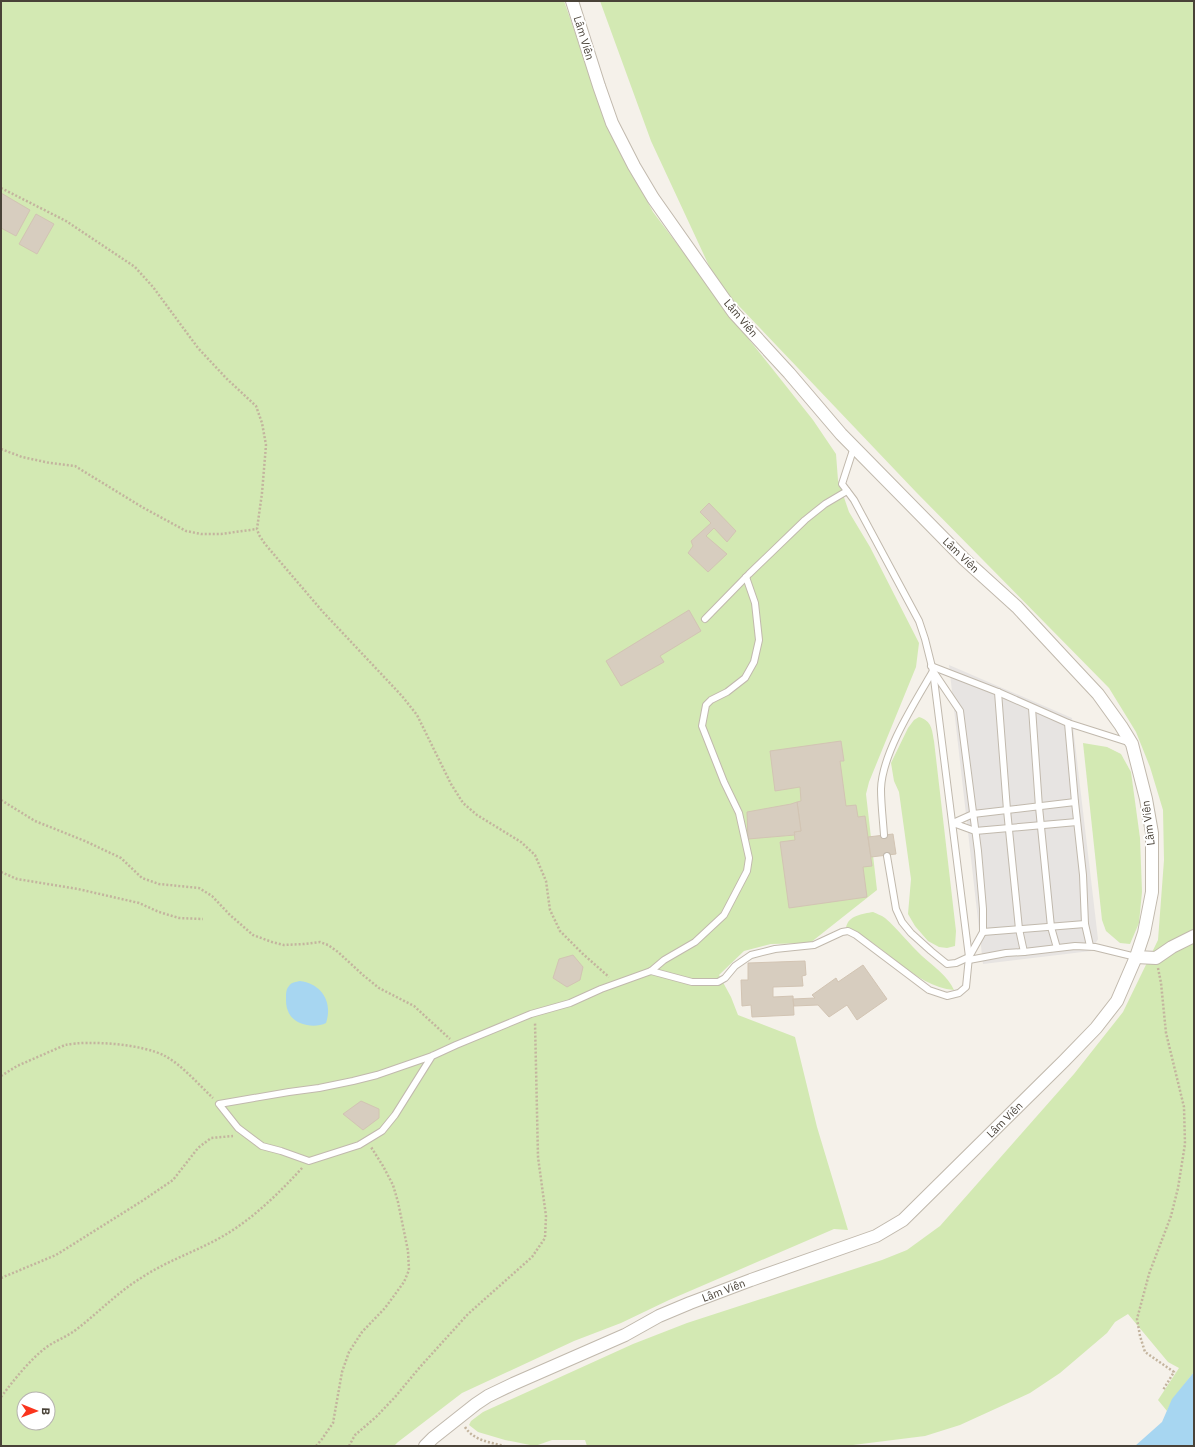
<svg xmlns="http://www.w3.org/2000/svg" width="1195" height="1447" font-family="'IBM Plex Sans',sans-serif">
  <style>
    .green { fill: #d3e9b3; fill-rule: evenodd }
    .parking { fill: #e7e4e2 }
    .water { fill: #a7d6f1 }
    .building { fill: #d7cdbf; stroke: #d2c4b3 }
    .lines { fill: none; stroke-linecap: round; stroke-linejoin: round }
    .lane-casing { stroke: #c1b9ad; stroke-width: 8 }
    .street-casing { stroke: #c1b9ad; stroke-width: 14 }
    .path { stroke: #c3b49e; stroke-width: 2.5; stroke-dasharray: 2 2; stroke-linecap: butt }
    .lane { stroke: #fff; stroke-width: 6 }
    .street { stroke: #fff; stroke-width: 12 }
    .labels { text-anchor: middle; stroke-width: 4; stroke-linejoin: round; paint-order: stroke }
    .street-label { font-size: 11px; fill: #494238; stroke: #fff }
  </style>
  <rect width="100%" height="100%" fill="#f5f1ea"/>
  <!-- green -->
  <g class="green">
    <path d="M1 1H564L607 123 653 212 751 342 813 420 836 454 838 480 849 512 870 547 919 643 916 667 869 782 866 794 877 890 810 943 771 944 744 951 719 975 731 997 738 1015 795 1037 817 1127 848 1230 834 1229 669 1300 621 1323 574 1341 462 1393 398 1442 394 1446H1ZM24 1399H48V1423H24Z"/>
    <path d="M600 1H1194V1372L1173 1399 1167 1411 1158 1400 1179 1368 1168 1362 1128 1314 1115 1322 1107 1333 1060 1373 1030 1393 960 1425 925 1436 845 1446H587L585 1440H552L535 1446 505 1440 478 1432 469 1425 471 1421 483 1412 633 1344 687 1323 882 1260 907 1250 940 1226 1074 1074 1123 1012 1158 940 1164 860 1163 810 1150 767 1136 732 1109 688 916 492 717 283 651 141Z"/>
    <path d="M919 717C932 721 932 730 934 741L956 931 955 946 947 948 939 947 928 941 915 926 908 914 911 879 899 792 894 781 891 763 908 728 914 720Z"/>
    <path d="M1083 743 1107 747 1121 754 1131 772 1140 838 1142 892 1139 923 1130 944 1120 943 1106 931 1102 920Z"/>
    <path d="M873 912C877 914 881 915 885 918 898 929 909 944 922 956 933 966 948 976 954 990 914 987 882 941 846 928 848 915 863 914 873 912Z"/>
  </g>
  <!-- parking -->
  <path class="parking" d="M949 665 1072 718 1098 939 1091 951 983 964Z"/>
  <!-- water -->
  <g class="water">
    <path d="M300 981C322 984 333 1002 326 1023 314 1029 293 1025 288 1011 286 1007 286 1002 286 998 286 994 286 989 289 986 291 982 296 982 300 981Z"/>
    <path d="M1194 1372V1446H1135L1162 1422 1172 1399Z"/>
  </g>
  <!-- building -->
  <g class="building">
    <path d="M1 193 30 210 16 236 1 228Z"/>
    <path d="M36 214 54 224 37 254 19 244Z"/>
    <path d="M709 503 736 531 727 542 714 528 706 536 727 554 708 572 688 553 693 546 691 541 711 523 700 512Z"/>
    <path d="M689 610 701 631 660 656 664 662 621 686 606 661Z"/>
    <path d="M841 741 844 761H840L846 806 856 805 858 817 865 816 872 866 863 867 867 897 789 908 780 842 795 840 794 832 801 831 797 802 801 801 800 787 775 791 770 751Z"/>
    <path d="M797 802 801 831 794 832 795 835 748 839 747 812 791 804Z"/>
    <path d="M893 834 896 854 871 857 868 837Z"/>
    <path d="M573 955 583 967 580 980 567 987 553 978 559 959Z"/>
    <path d="M805 961 806 975 802 976 803 986 773 987V997L793 996 794 1015 752 1017 751 1005 742 1006 741 980H748V963Z"/>
    <path d="M863 965 887 999 857 1020 847 1005 829 1017 818 1005 794 1006 793 999 815 998 812 995 836 978 838 982Z"/>
    <path d="M361 1101 379 1109V1118L363 1130 343 1114Z"/>
  </g>
  <g class="lines">
    <defs>
      <g id="lane">
        <path d="M705 619 749 574 805 520 825 504 847 491"/>
        <path d="M931 666 998 692 1068 723 1131 743"/>
        <path d="M998 692 1007 810 1019 929 1024 952"/>
        <path d="M1032 708 1039 807 1051 927 1057 948"/>
        <path d="M1068 723 1075 802 1083 875 1085 924 1090 946"/>
        <path d="M953 823 975 831 1077 822"/>
        <path d="M953 823 973 814 1075 802"/>
        <path d="M884 835C883 820 881 804 881 789 882 753 915 702 933 671L960 711 978 851 983 909V932L969 957 956 963 947 964 931 951 911 933 902 922 896 909 887 856"/>
        <path d="M983 932 1085 924"/>
        <path d="M969 960 1006 953 1024 952 1075 946 1095 947 1136 957"/>
        <path d="M651 971 692 982H718L725 978 735 966 751 955 775 949 814 945 842 932 848 931 856 935 929 990 947 996 959 993 966 987 969 957 933 671 925 639 919 621 854 500 842 484 854 447"/>
        <path d="M432 1056 395 1115 382 1131 359 1145 309 1161 281 1151 262 1146 238 1128 219 1104 289 1092 319 1088 353 1081 377 1075 432 1056 456 1045 531 1014 570 1003 601 989 651 971 664 960 695 942 724 915 747 871 749 858 739 813 724 782 702 726 706 705 711 700 727 692 745 678 754 662 759 640 755 603 746 577"/>
      </g>
      <g id="street">
        <path d="M1136 957 1156 958 1172 947 1194 936"/>
        <path id="s1" d="M425 1446 433 1438 476 1404 488 1396 513 1384 625 1335 659 1316 690 1303 751 1280 876 1236 903 1220 1064 1061 1096 1028 1117 1001 1136 957 1144 933 1152 892V833L1146 799 1132 744 1121 726 1098 694 1069 663 1017 607 964 559 841 434 789 373 734 313 653 198 634 166 612 123 599 86 572 1"/>
      </g>
    </defs>
    <!-- lane casing -->
    <use href="#lane" class="lane-casing"/>
    <!-- street casing -->
    <use href="#street" class="street-casing"/>
    <!-- path -->
    <g class="path">
      <path d="M1 188 66 221 135 267 153 287 198 348 227 379 256 406 262 423 266 445 262 493 257 529 259 535 265 544 323 612 402 696 417 715 451 784 463 803 477 815 521 842 535 855 546 881 550 910 560 931 583 954 609 977"/>
      <path d="M1 449 22 457 50 463 75 466 142 507 186 531 201 534H221L257 529"/>
      <path d="M1 800 35 821 85 841 121 858 142 878 159 884 199 888 212 896 230 915 253 935 272 942 284 945 304 944 320 942 328 945 338 952 363 975 379 988 414 1006 450 1039"/>
      <path d="M1 872 17 879 78 889 139 903 159 912 179 918 203 919"/>
      <path d="M1158 968 1161 983 1166 1033 1184 1107 1185 1144 1178 1188 1171 1216 1149 1274 1137 1319 1140 1336 1145 1352 1174 1372 1163 1390"/>
      <path d="M1 1076 17 1066 65 1045C89 1040 143 1044 165 1056 183 1066 198 1084 213 1098"/>
      <path d="M1 1278 56 1255 142 1201 173 1180 198 1148 211 1138 233 1136"/>
      <path d="M1 1397C14 1380 27 1363 44 1349 54 1341 67 1337 77 1329 99 1312 118 1292 141 1278 168 1260 198 1251 225 1235 255 1217 280 1192 303 1167"/>
      <path d="M465 1427C474 1441 490 1442 504 1446"/>
      <path d="M316 1446 322 1439 333 1423 342 1372 349 1352 362 1332 385 1308 404 1282 409 1270 408 1251 398 1202 393 1185 383 1166 371 1147"/>
      <path d="M349 1446 355 1435 376 1417 395 1397 420 1367 468 1314 532 1257 545 1238 546 1216 538 1157 535 1022"/>
    </g>
    <!-- lane -->
    <use href="#lane" class="lane"/>
    <!-- street -->
    <use href="#street" class="street"/>
  </g>
  <g class="labels">
    <!-- street labels -->
    <g class="street-label">
      <text transform="translate(584 38) rotate(73)" y="4">Lâm Viên</text>
      <text transform="translate(741 318) rotate(50)" y="4">Lâm Viên</text>
      <text transform="translate(961 555) rotate(44)" y="4">Lâm Viên</text>
      <text transform="translate(1148 823) rotate(-97)" y="4">Lâm Viên</text>
      <text dy="4" stroke="none"><textPath href="#s1" startOffset="675">Lâm Viên</textPath></text>
      <text dy="4" stroke="none"><textPath href="#s1" startOffset="339">Lâm Viên</textPath></text>
    </g>
  </g>
  <!-- border -->
  <rect width="1195" height="1447" fill="none" stroke="#494238" stroke-width="4"/>
  <!-- north arrow -->
  <g transform="translate(36 1411) rotate(91)"><circle r="19" fill="#ffffff" stroke="#b6b3af"/>
  <path d="M0-3L7 15L0 10L-7 15Z" fill="#fa341d"/>
  <text y="-6" font-size="11" font-weight="bold" text-anchor="middle" fill="#494238">B</text>
  </g>
</svg>
